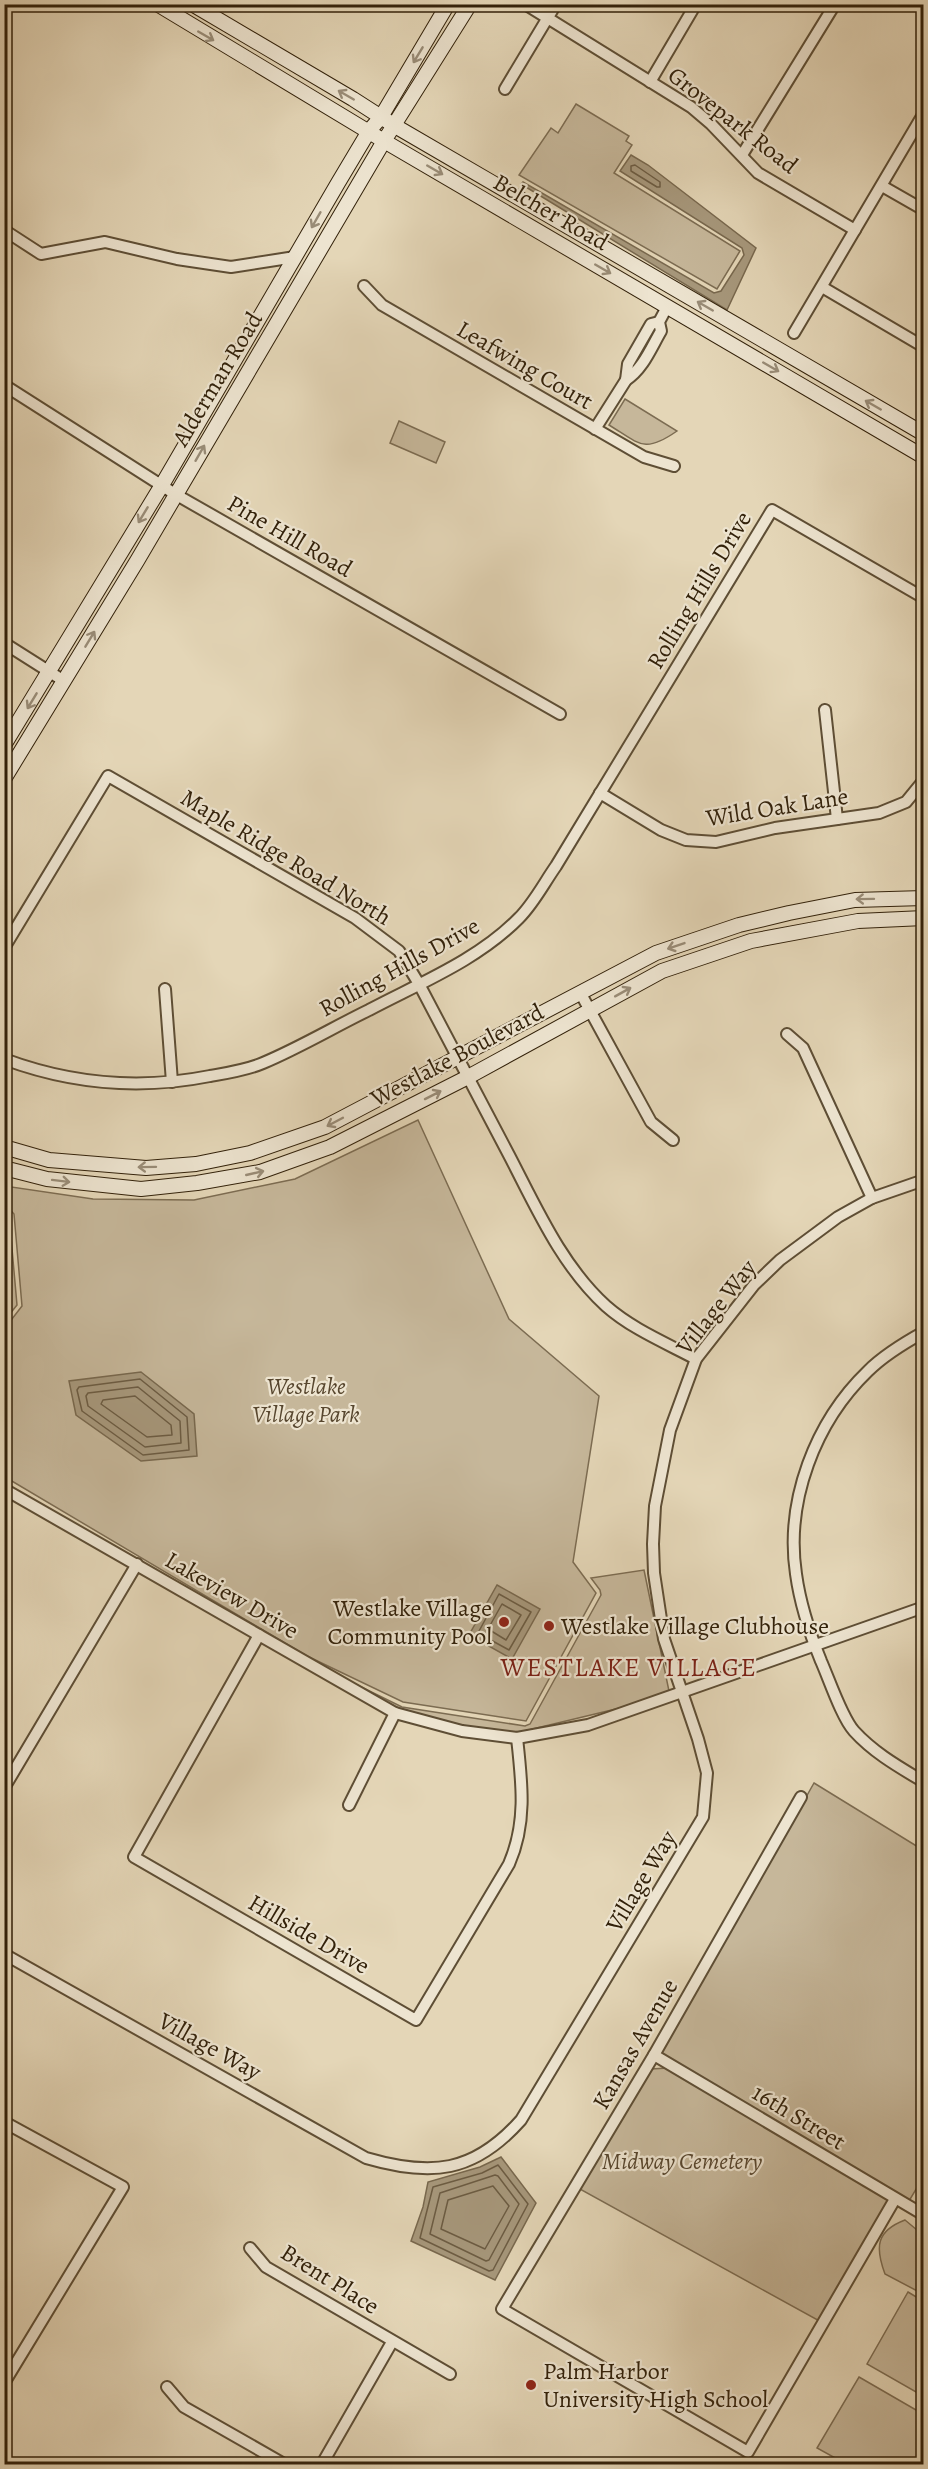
<svg xmlns="http://www.w3.org/2000/svg" width="928" height="2469" font-family="Alegreya,serif">
  <style>
    .green { fill: #c6b79a; stroke: #7c6c52; stroke-width: 1.5 }
    .water { fill: #a7987c; stroke: #78684e; stroke-width: 1.5 }
    .lines { fill: none; stroke-linecap: round; stroke-linejoin: round }
    .shore { stroke: #6c5c43; stroke-width: 1.5 }
    .street-casing { stroke: #5e4e35; stroke-width: 14 }
    .secondary-casing { stroke: #32210a; stroke-width: 16 }
    .street { stroke: #ede4d0; stroke-width: 10 }
    .secondary { stroke: #ede4d0; stroke-width: 14 }
    .oneway { stroke: #998c77 }
    .poi-dot { fill: #8f2418; stroke: #ede4d0; stroke-width: 2 }
    .labels { text-anchor: middle; stroke-width: 4.5; stroke-linejoin: round; paint-order: stroke }
    .street-label { font-size: 24px; fill: #32210a; stroke: #ede4d0 }
    .park-label { font-size: 24px; font-style: italic; fill: #57462e; stroke: #ede4d0 }
    .poi-label { font-size: 24px; fill: #32210a; stroke: #ede4d0; text-anchor: start }
    .neighbourhood-label { font-size: 26px; letter-spacing: 1.5px; fill: #7a1f14; stroke: #ede4d0 }
  </style>
  <rect width="100%" height="100%" fill="#e4d6b7"/>
  <filter id="stains"><feTurbulence type="fractalNoise" baseFrequency=".00333" numOctaves="4"/><feColorMatrix values="0 0 0 0 .2 0 0 0 0 .09 0 0 0 0 .02 0 0 0 .5 -.17"/></filter>
  <radialGradient id="worn" r=".72"><stop offset=".6" stop-color="#630" stop-opacity="0"/><stop offset="1" stop-color="#630" stop-opacity=".3"/></radialGradient>
  <!-- green -->
  <g class="green">
    <path d="M576 104 629 136 626 141 632 145 614 173 740 251 717 289 519 175 551 128 558 133Z"/>
    <path d="M625 399 677 431C644 454 640 444 609 425Z"/>
    <path d="M399 421 445 442 436 463 390 443Z"/>
    <path d="M418 1120 509 1319 599 1396 573 1562 596 1593 526 1721 403 1702 307 1656 5 1477 4 1438 8 1404 4 1402 5 1328 22 1306 14 1214 5 1204V1186L93 1199 194 1200 295 1179Z"/>
    <path d="M5 1210 9 1215 17 1305 5 1320Z"/>
    <path d="M644 1570 669 1691 620 1708 516 1733 463 1726 397 1708 353 1683 402 1707 525 1726 530 1724 601 1595 600 1590 591 1578Z"/>
    <path d="M814 1783 923 1850 924 2176 909 2201 661 2054Z"/>
    <path d="M669 2068 893 2202 823 2323 578 2188 650 2069Z"/>
    <path d="M905 2220 923 2235V2294L885 2274C875 2247 876 2231 905 2220Z"/>
    <path d="M908 2292 923 2301V2396L867 2364Z"/>
    <path d="M859 2377 923 2414V2464H846L817 2448Z"/>
  </g>
  <!-- water -->
  <g class="water">
    <path d="M631 155 648 165 756 248 727 310 521 184 523 182 714 293 721 291 744 255 742 248 620 171Z"/>
    <path d="M141 1372 194 1414 197 1456 141 1461 76 1415 69 1381Z"/>
    <path d="M497 1585 540 1609 512 1659 469 1635Z"/>
    <path d="M501 2157 536 2203 495 2280 411 2241 423 2207 428 2182 480 2167Z"/>
  </g>
  <g class="lines">
    <!-- shore -->
    <g class="shore">
      <path d="M635 165 660 182V187H657L631 171V166Z"/>
      <path d="M140 1379 187 1417 189 1450 143 1455 82 1411 77 1390 79 1387Z"/>
      <path d="M138 1387 180 1421 181 1443 145 1447 88 1406 86 1396 88 1393Z"/>
      <path d="M135 1396 171 1425 172 1435 147 1437 101 1404 103 1400Z"/>
      <path d="M499 1594 531 1612 509 1650 478 1633Z"/>
      <path d="M502 1604 521 1615 506 1640 488 1629Z"/>
      <path d="M498 2165 528 2204 493 2270 489 2271 420 2238 433 2187 482 2173Z"/>
      <path d="M495 2175 498 2176 519 2204 489 2260 486 2261 430 2234 440 2193Z"/>
      <path d="M493 2186 509 2206 485 2249 441 2229 448 2200Z"/>
    </g>
    <defs>
      <g id="street">
        <path d="M525 4 691 107 711 124 758 173 855 230"/>
        <path d="M650 82 696 4"/>
        <path d="M505 89 556 4"/>
        <path d="M742 155 835 4"/>
        <path d="M882 186 924 210"/>
        <path d="M4 230 41 254 105 242 177 259 231 267 295 257"/>
        <path d="M364 286 382 305 644 457 674 466"/>
        <path d="M822 287 924 347"/>
        <path d="M794 333 924 113"/>
        <path d="M626 380 628 364 651 324 659 322"/>
        <path d="M4 385 175 494 560 714"/>
        <path d="M595 429 626 380C643 369 651 348 661 331L659 322 667 307"/>
        <path d="M4 643 64 681"/>
        <path d="M825 710 837 819"/>
        <path d="M600 793 661 830 686 840 716 842 775 828 879 813 906 802 924 780"/>
        <path d="M4 948 108 776 355 918 399 951 419 984C450 1042 480 1100 510 1157 537 1209 562 1266 606 1306 632 1329 666 1343 696 1359"/>
        <path d="M165 989 172 1082"/>
        <path d="M581 994 651 1122 673 1140"/>
        <path d="M787 1034 803 1048 872 1198"/>
        <path d="M4 1059C71 1084 140 1090 210 1076 227 1073 247 1070 263 1063 299 1048 334 1027 369 1010 420 983 478 960 519 918 534 903 544 883 556 866L772 510 924 598"/>
        <path d="M924 1332C904 1343 884 1355 868 1371 815 1422 785 1501 796 1574 800 1603 810 1634 821 1661 829 1679 842 1718 854 1731 874 1753 899 1767 924 1782"/>
        <path d="M4 1489 395 1713 462 1731 517 1738 588 1725 924 1607"/>
        <path d="M259 1635 134 1857 416 2020 509 1864C527 1823 522 1783 517 1738"/>
        <path d="M4 1788 137 1564"/>
        <path d="M801 1797 654 2055 502 2309 748 2452 895 2199"/>
        <path d="M349 1805 395 1713"/>
        <path d="M4 1954 366 2158C431 2177 474 2173 521 2120L703 1817 707 1773 698 1739 664 1639 654 1573 653 1544 655 1506 670 1430 696 1359 754 1285 780 1260 838 1217 872 1198 924 1180"/>
        <path d="M654 2055 924 2215"/>
        <path d="M4 2122 123 2187 4 2383"/>
        <path d="M250 2248 266 2267 450 2374"/>
        <path d="M167 2387 184 2407 284 2464"/>
        <path d="M322 2464 392 2342"/>
      </g>
      <g id="secondary">
        <path d="M157 4 384 141 924 457"/>
        <path d="M192 4 353 99 395 126 924 434"/>
        <path d="M4 745 162 485 338 183 369 131 381 117 448 4"/>
        <path d="M4 779 137 561 384 141 470 4"/>
        <path d="M4 1147 49 1160 146 1168 196 1164 250 1153 325 1127 656 953 739 925 789 913 855 900 924 898"/>
        <path d="M4 1168 47 1179 141 1189 197 1183 260 1172 330 1147 468 1077 662 971 751 941 858 921 924 918"/>
      </g>
    </defs>
    <!-- street casing -->
    <use href="#street" class="street-casing"/>
    <!-- secondary casing -->
    <use href="#secondary" class="secondary-casing"/>
    <!-- street -->
    <use href="#street" class="street"/>
    <!-- secondary -->
    <use href="#secondary" class="secondary"/>
  </g>
  <!-- one-way arrows -->
  <defs><path id="oneway-shaft" d="M-6 0H5M1.5-3L5.5 0L1.5 3" fill="none" stroke-width="1.6" stroke-linecap="round" stroke-linejoin="round" transform="scale(1.5)"/></defs>
  <g class="oneway">
    <use href="#oneway-shaft" transform="translate(206 36) rotate(30)"/>
    <use href="#oneway-shaft" transform="translate(418 55) rotate(121)"/>
    <use href="#oneway-shaft" transform="translate(346 95) rotate(-150)"/>
    <use href="#oneway-shaft" transform="translate(435 170) rotate(30)"/>
    <use href="#oneway-shaft" transform="translate(316 220) rotate(120)"/>
    <use href="#oneway-shaft" transform="translate(603 269) rotate(30)"/>
    <use href="#oneway-shaft" transform="translate(705 306) rotate(-150)"/>
    <use href="#oneway-shaft" transform="translate(771 367) rotate(30)"/>
    <use href="#oneway-shaft" transform="translate(873 405) rotate(-150)"/>
    <use href="#oneway-shaft" transform="translate(200 453) rotate(-60)"/>
    <use href="#oneway-shaft" transform="translate(143 515) rotate(121)"/>
    <use href="#oneway-shaft" transform="translate(90 639) rotate(-59)"/>
    <use href="#oneway-shaft" transform="translate(32 701) rotate(121)"/>
    <use href="#oneway-shaft" transform="translate(865 899) rotate(179)"/>
    <use href="#oneway-shaft" transform="translate(676 946) rotate(161)"/>
    <use href="#oneway-shaft" transform="translate(623 992) rotate(-29)"/>
    <use href="#oneway-shaft" transform="translate(433 1095) rotate(-27)"/>
    <use href="#oneway-shaft" transform="translate(335 1122) rotate(152)"/>
    <use href="#oneway-shaft" transform="translate(147 1167) rotate(179)"/>
    <use href="#oneway-shaft" transform="translate(255 1173) rotate(-13)"/>
    <use href="#oneway-shaft" transform="translate(61 1181) rotate(7)"/>
  </g>
  <!-- markers -->
  <g class="poi-dot">
    <circle cx="504" cy="1622" r="6"/>
    <circle cx="549" cy="1626" r="6"/>
    <circle cx="531" cy="2385" r="6"/>
  </g>
  <g class="labels">
    <!-- street labels -->
    <g class="street-label">
      <text transform="translate(733 120) rotate(38)" y="8">Grovepark Road</text>
      <text transform="translate(551 212) rotate(30)" y="8">Belcher Road</text>
      <text transform="translate(525 365) rotate(30)" y="8">Leafwing Court</text>
      <text transform="translate(217 379) rotate(-59)" y="8">Alderman Road</text>
      <text transform="translate(290 536) rotate(30)" y="8">Pine Hill Road</text>
      <text transform="translate(699 590) rotate(-59)" y="8">Rolling Hills Drive</text>
      <text transform="translate(777 807) rotate(-9)" y="8">Wild Oak Lane</text>
      <text transform="translate(286 857) rotate(31)" y="8">Maple Ridge Road North</text>
      <text transform="translate(399 967) rotate(-29)" y="8">Rolling Hills Drive</text>
      <text transform="translate(457 1055) rotate(-28)" y="8">Westlake Boulevard</text>
      <text transform="translate(716 1307) rotate(-52)" y="8">Village Way</text>
      <text transform="translate(232 1595) rotate(30)" y="8">Lakeview Drive</text>
      <text transform="translate(641 1881) rotate(-59)" y="8">Village Way</text>
      <text transform="translate(309 1934) rotate(30)" y="8">Hillside Drive</text>
      <text transform="translate(635 2044) rotate(-60)" y="8">Kansas Avenue</text>
      <text transform="translate(210 2046) rotate(29)" y="8">Village Way</text>
      <text transform="translate(799 2117) rotate(31)" y="8">16th Street</text>
      <text transform="translate(330 2279) rotate(32)" y="8">Brent Place</text>
    </g>
    <!-- park labels -->
    <g class="park-label">
      <text x="306" y="1394">Westlake<tspan x="306" dy="28">Village Park</tspan></text>
      <text x="682" y="2169">Midway Cemetery</text>
    </g>
    <!-- poi labels -->
    <g class="poi-label">
      <text x="492" y="1616" text-anchor="end">Westlake Village<tspan x="492" dy="28">Community Pool</tspan></text>
      <text x="561" y="1634">Westlake Village Clubhouse</text>
      <text x="543" y="2379">Palm Harbor<tspan x="543" dy="28">University High School</tspan></text>
    </g>
    <!-- neighbourhood labels -->
    <g class="neighbourhood-label">
      <text x="629" y="1676">WESTLAKE VILLAGE</text>
    </g>
  </g>
  <!-- margin -->
  <rect width="928" height="2469" fill="none" stroke="#e4d6b7" stroke-width="24"/>
  <rect x="6" y="6" width="916" height="2457" fill="none" stroke="#32210a" stroke-width="3"/>
  <rect x="12" y="12" width="904" height="2445" fill="none" stroke="#32210a" stroke-width="1.5"/>
  <rect width="100%" height="100%" filter="url(#stains)"/>
  <rect width="100%" height="100%" fill="url(#worn)"/>
</svg>
